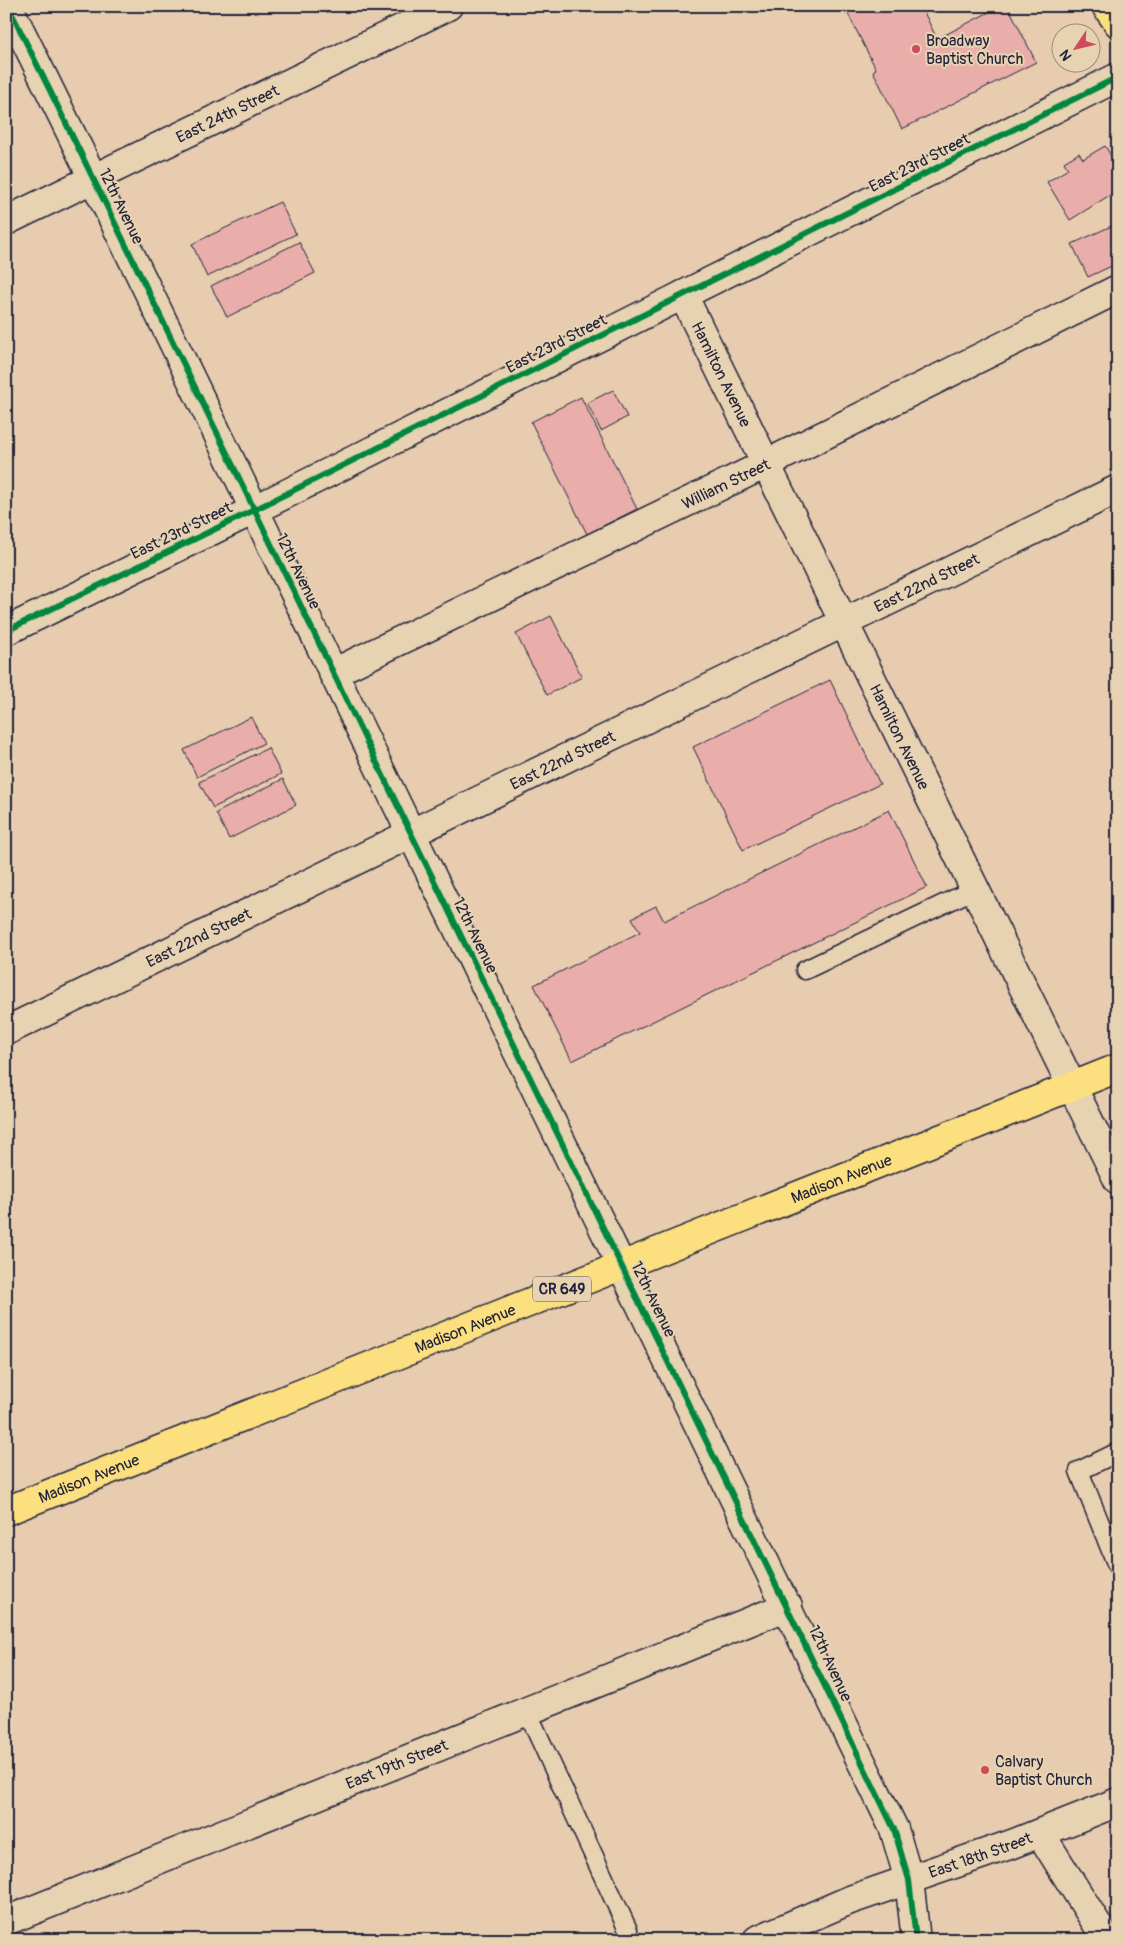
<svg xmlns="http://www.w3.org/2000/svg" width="1124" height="1946" font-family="Pangolin,sans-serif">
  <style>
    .building { fill: #e9aeaa; stroke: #22223b }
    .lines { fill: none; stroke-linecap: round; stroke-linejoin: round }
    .service-casing { stroke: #22223b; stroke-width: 21 }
    .minor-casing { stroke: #22223b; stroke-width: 31 }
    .tertiary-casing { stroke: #22223b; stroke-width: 31 }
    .primary-casing { stroke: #22223b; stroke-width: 31 }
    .service { stroke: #e7d3b2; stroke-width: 18 }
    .minor { stroke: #e7d3b2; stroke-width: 28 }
    .tertiary { stroke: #e7d3b2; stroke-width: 28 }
    .primary { stroke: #fce080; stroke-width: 28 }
    .cycleway-casing { stroke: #e7d3b2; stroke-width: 9 }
    .cycleway { stroke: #00873e; stroke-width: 6 }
    .poi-dot { fill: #d1495b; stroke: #e7d3b2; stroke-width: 2 }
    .labels { text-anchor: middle; stroke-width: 4; stroke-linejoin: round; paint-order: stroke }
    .shield { fill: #e7d3b2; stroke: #5d575f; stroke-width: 1 }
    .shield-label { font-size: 15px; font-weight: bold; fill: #22223b }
    .poi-label { font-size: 16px; fill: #22223b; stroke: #e7d3b2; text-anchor: start }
    .street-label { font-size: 16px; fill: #22223b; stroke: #e7d3b2 }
  </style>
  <rect width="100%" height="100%" fill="#e7ccb0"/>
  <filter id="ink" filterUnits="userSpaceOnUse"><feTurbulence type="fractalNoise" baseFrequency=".02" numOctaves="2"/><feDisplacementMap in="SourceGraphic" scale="10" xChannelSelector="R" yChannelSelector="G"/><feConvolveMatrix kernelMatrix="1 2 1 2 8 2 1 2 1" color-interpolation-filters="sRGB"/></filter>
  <g filter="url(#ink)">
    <!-- building -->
    <g class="building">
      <path d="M844 6H921L937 39 1001 6H1008L1036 62 902 129 873 71 876 69Z"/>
      <path d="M1105 146 1118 167V190L1070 220 1047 182 1068 169 1064 162 1079 153 1083 159Z"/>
      <path d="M280 202 296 234 207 277 192 244Z"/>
      <path d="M1118 223V263L1088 277 1072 244Z"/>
      <path d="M299 242 315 273 227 317 211 286Z"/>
      <path d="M613 390 627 417 601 431 587 403Z"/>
      <path d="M581 397 637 509 587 534 531 422Z"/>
      <path d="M551 616 582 677 547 695 516 634Z"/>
      <path d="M830 680 880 784 743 850 693 747Z"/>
      <path d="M251 717 264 743 197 777 184 750Z"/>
      <path d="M268 748 281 774 213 808 199 782Z"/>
      <path d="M283 779 296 805 229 839 216 813Z"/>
      <path d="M889 810 927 887 572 1061 534 985 640 932 632 918 656 906 664 921Z"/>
    </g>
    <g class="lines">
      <defs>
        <g id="service">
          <path d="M805 970 975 889"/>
          <path d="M1118 1452 1079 1471 1118 1568"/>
          <path d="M527 1711 628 1930"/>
        </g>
        <g id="minor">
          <path d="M8 6C143 277 273 549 405 821 568 1157 734 1492 894 1829L909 1880 916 1940"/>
          <path id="s1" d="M6 221 448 6"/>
          <path id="s2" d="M683 295 1118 1180"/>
          <path d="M6 631 254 510 1118 77"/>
          <path id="s3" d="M333 673 766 464 1118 289"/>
          <path id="s4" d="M6 1031 1118 489"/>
          <path d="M1040 1833 1107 1940"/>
          <path id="s5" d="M6 1921 788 1606"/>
        </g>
        <g id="tertiary">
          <path id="s6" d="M757 1940 850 1900 1012 1844 1118 1802"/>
        </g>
        <g id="primary">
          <path d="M1106 6 1118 23"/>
          <path id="s7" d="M6 1511 1118 1068"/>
        </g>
      </defs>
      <!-- service casing -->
      <use href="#service" class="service-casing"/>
      <!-- minor casing -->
      <use href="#minor" class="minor-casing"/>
      <!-- tertiary casing -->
      <use href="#tertiary" class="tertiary-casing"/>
      <!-- primary casing -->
      <use href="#primary" class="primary-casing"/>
      <!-- service -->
      <use href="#service" class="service"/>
      <!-- minor -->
      <use href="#minor" class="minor"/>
      <!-- tertiary -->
      <use href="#tertiary" class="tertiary"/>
      <!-- primary -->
      <use href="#primary" class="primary"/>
      <defs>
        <g id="cycleway">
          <path d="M8 6C143 277 273 549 405 821 568 1157 734 1492 894 1829L909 1880 916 1940"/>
          <path d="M6 631 254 510 1118 77"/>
        </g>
      </defs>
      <!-- cycleway casing -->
      <use href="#cycleway" class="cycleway-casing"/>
      <!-- cycleway -->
      <use href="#cycleway" class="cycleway"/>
    </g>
  </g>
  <!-- markers -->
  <g class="poi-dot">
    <circle cx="916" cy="49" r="5"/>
    <circle cx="985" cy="1770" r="5"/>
  </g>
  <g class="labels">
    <!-- shield labels -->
    <rect class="shield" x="533" y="1276.5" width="58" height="25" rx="4"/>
    <g class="shield-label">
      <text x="562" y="1294">CR 649</text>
    </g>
    <!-- poi labels -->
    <g class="poi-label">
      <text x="926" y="46">Broadway<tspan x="926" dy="18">Baptist Church</tspan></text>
      <text x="995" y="1767">Calvary<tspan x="995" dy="18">Baptist Church</tspan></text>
    </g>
    <!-- street labels -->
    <g class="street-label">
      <text dy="6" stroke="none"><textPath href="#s1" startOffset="246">East 24th Street</textPath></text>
      <text transform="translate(919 162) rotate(-27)" y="6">East 23rd Street</text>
      <text transform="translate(122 206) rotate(64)" y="6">12th Avenue</text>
      <text transform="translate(556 343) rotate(-27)" y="6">East 23rd Street</text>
      <text dy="6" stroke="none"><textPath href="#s2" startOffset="88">Hamilton Avenue</textPath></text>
      <text dy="6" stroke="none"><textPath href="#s3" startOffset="436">William Street</textPath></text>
      <text transform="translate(181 530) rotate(-26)" y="6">East 23rd Street</text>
      <text transform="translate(299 571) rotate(64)" y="6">12th Avenue</text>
      <text dy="6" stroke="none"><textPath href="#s4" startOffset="1024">East 22nd Street</textPath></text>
      <text dy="6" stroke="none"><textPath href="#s2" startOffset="492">Hamilton Avenue</textPath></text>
      <text dy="6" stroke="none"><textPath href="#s4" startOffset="619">East 22nd Street</textPath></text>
      <text transform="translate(476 935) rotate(64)" y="6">12th Avenue</text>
      <text dy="6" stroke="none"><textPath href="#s4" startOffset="214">East 22nd Street</textPath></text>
      <text dy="6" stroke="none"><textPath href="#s7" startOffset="899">Madison Avenue</textPath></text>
      <text transform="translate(654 1299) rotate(64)" y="6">12th Avenue</text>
      <text dy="6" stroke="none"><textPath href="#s7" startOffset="494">Madison Avenue</textPath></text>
      <text dy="6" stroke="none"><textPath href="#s7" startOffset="89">Madison Avenue</textPath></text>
      <text transform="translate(831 1663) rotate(65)" y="6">12th Avenue</text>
      <text dy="6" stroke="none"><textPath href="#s5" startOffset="421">East 19th Street</textPath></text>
      <text dy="6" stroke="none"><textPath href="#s6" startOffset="239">East 18th Street</textPath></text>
    </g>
  </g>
  <!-- margin -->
  <rect width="1124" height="1946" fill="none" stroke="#e7d3b2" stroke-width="25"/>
  <rect x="12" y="12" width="1099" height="1921" fill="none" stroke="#22223b" stroke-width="2" filter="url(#ink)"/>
  <!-- north arrow -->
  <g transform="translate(1076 48) rotate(235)"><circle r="24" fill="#e7d3b2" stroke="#988c82"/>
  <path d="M0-4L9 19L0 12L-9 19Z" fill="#d1495b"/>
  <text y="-8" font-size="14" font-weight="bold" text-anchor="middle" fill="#22223b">N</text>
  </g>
</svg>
